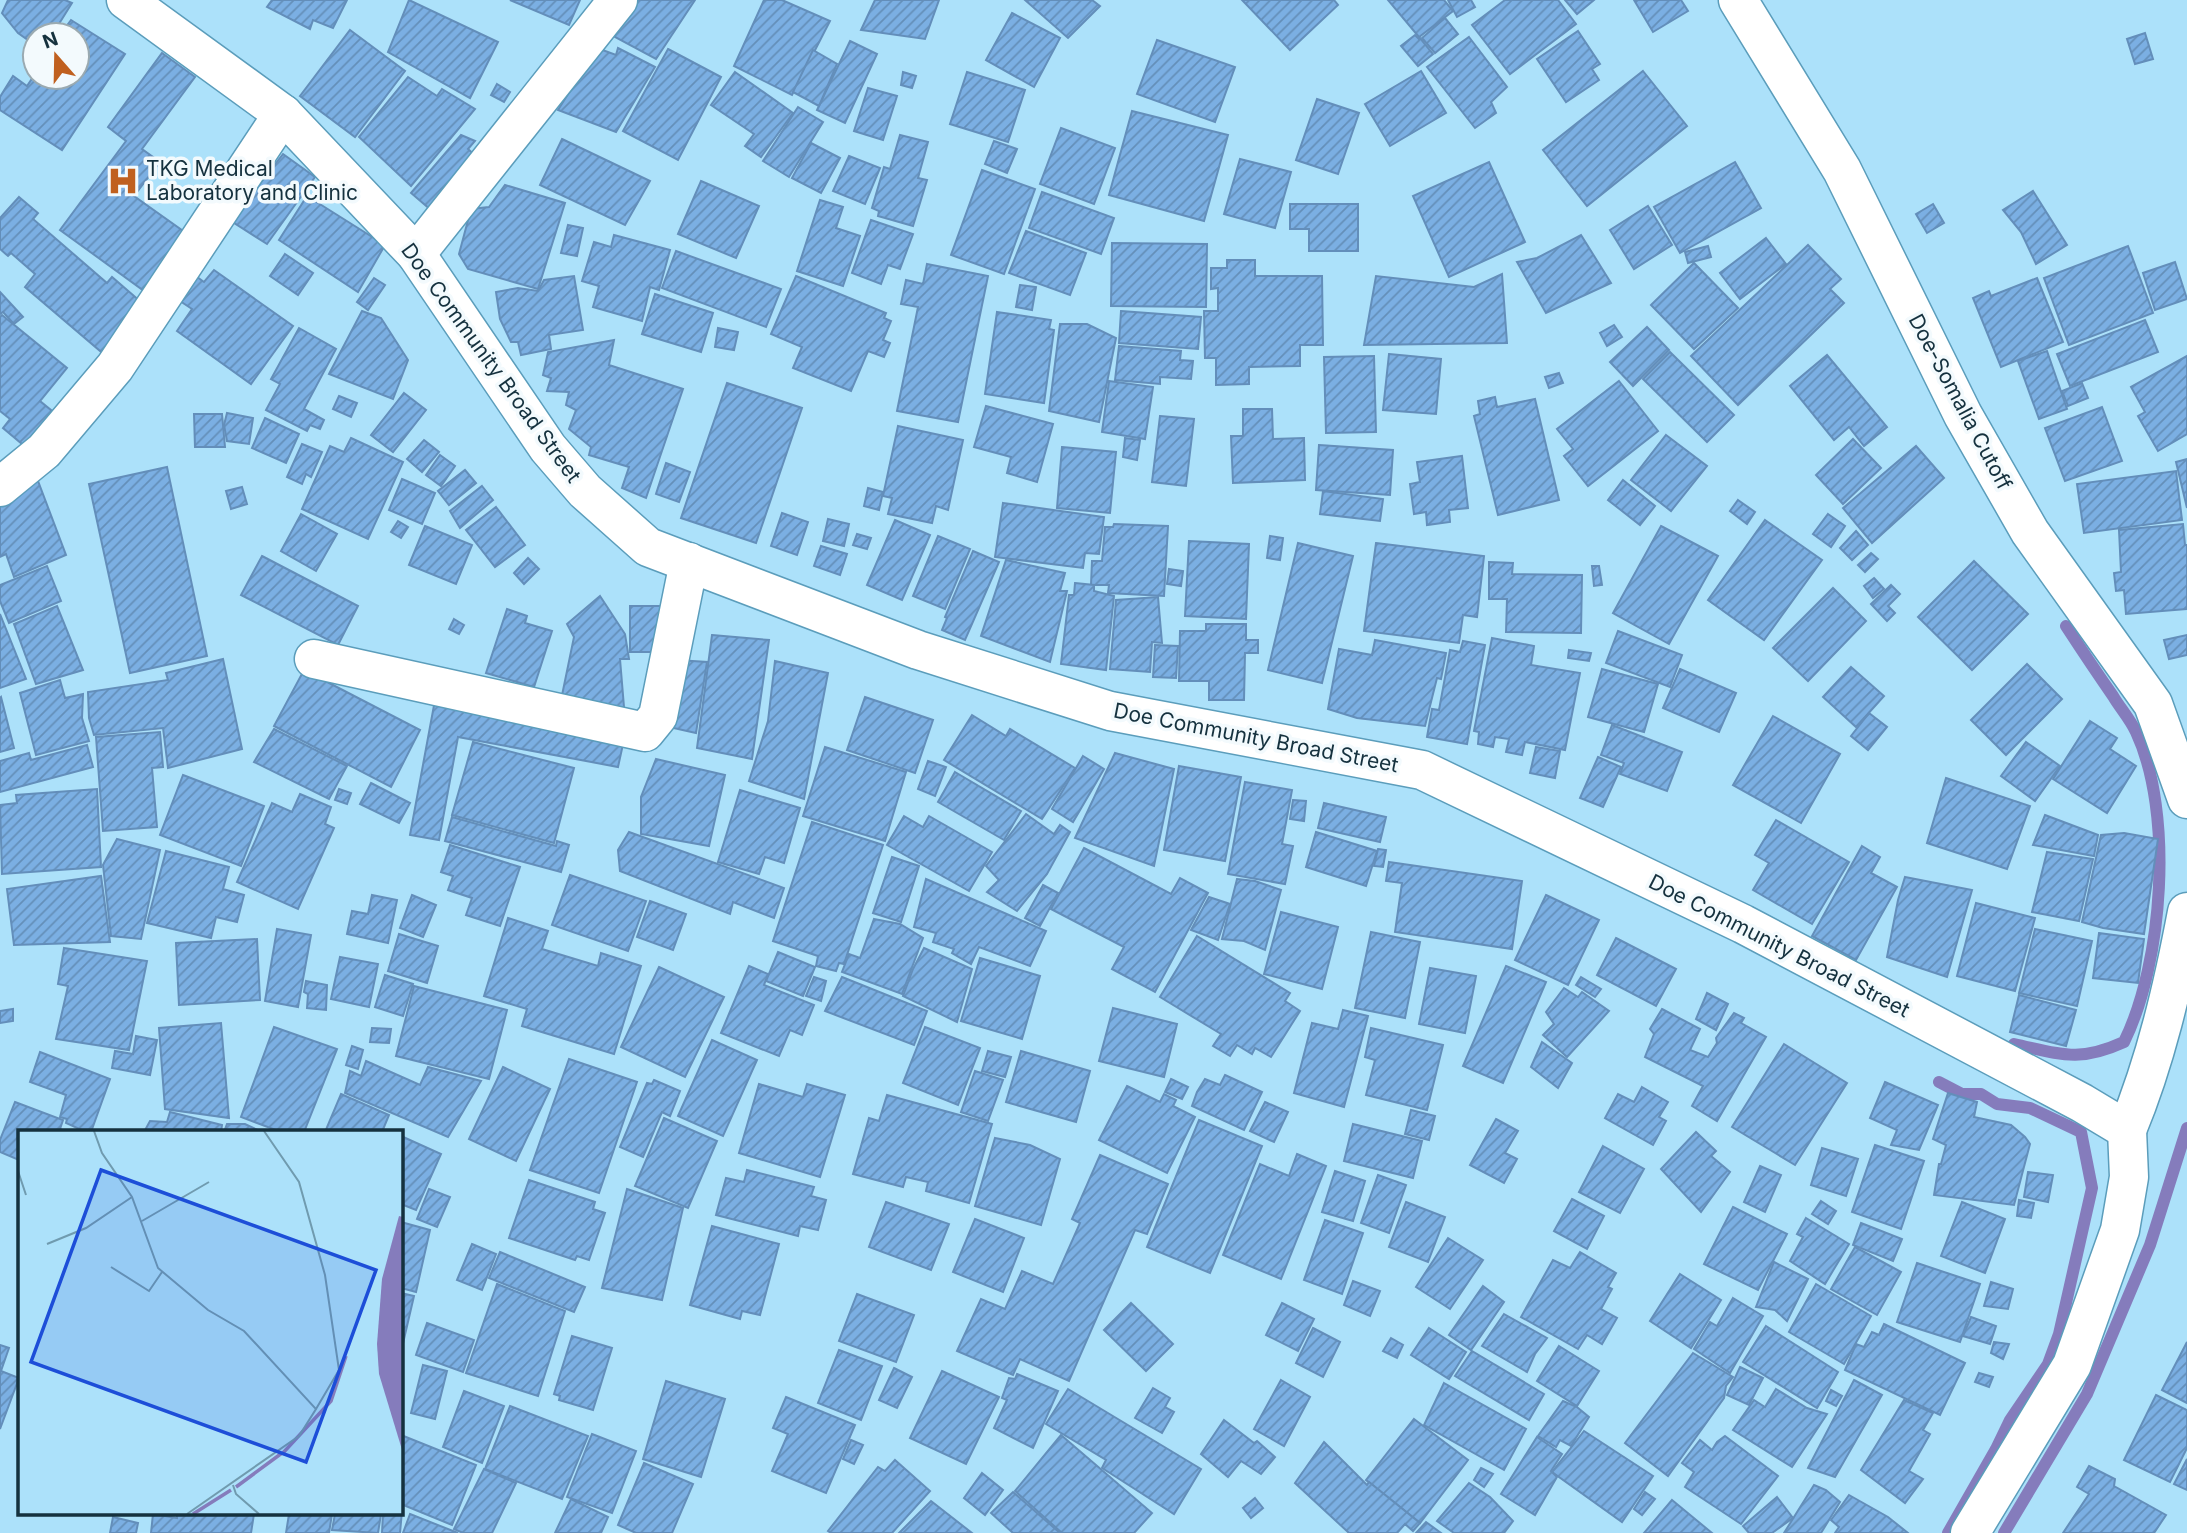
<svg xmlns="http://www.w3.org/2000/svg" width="2187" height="1533" font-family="Inter,sans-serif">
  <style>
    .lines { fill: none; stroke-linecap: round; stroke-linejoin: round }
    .stream { stroke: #857cbc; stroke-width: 12 }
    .building { fill: url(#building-hatch); stroke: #638eba; stroke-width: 2 }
    .minor-casing { stroke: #5b9dbb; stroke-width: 41 }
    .minor { stroke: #fff; stroke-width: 38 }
    .labels { text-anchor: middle; stroke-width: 7; stroke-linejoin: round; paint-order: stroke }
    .poi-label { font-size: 21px; fill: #15313e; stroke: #f3fafd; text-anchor: start }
    .street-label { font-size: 21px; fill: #15313e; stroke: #f3fafd }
    .inset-river { fill: none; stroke: #857cbc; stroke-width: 3.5 }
    .inset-road { fill: none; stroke: #709baf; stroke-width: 2 }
    .view { fill: #1d4ed8; fill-opacity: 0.15; stroke: #1d4ed8; stroke-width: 3.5 }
    .inset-edge { fill: none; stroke: #15313e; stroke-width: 3.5 }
  </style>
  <defs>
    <pattern id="building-hatch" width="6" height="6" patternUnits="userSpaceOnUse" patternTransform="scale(1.75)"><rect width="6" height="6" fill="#7bafe3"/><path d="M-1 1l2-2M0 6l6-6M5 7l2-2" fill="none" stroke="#648fb9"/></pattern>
  </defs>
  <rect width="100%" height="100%" fill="#ace1fa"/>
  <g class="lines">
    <!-- stream -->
    <g class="stream">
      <path d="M2014 1044C2060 1054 2078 1063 2124 1042 2163 963 2174 813 2136 732 2130 719 2120 708 2113 696 2097 673 2081 649 2066 626"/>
      <path d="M1939 1082 1962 1094H1981L1997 1104 2030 1108 2081 1132 2092 1188 2059 1334 2048 1364 2010 1420 1996 1449 1948 1533"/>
      <path d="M2004 1533 2087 1394 2150 1245 2187 1128"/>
    </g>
  </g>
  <!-- building -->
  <g class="building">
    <path d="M8 0H65L72 3 52 35H35V45L18 33 2 13Z"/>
    <path d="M272 0H347L333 28 313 20 310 29 267 7Z"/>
    <path d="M409 0 498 42 470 98 388 52Z"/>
    <path d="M510 0H580L569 25Z"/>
    <path d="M638 0H695L656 59 613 36Z"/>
    <path d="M764 0H782L830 21 792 95 734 66Z"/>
    <path d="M875 0H939L925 39 861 30Z"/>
    <path d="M1025 0H1092L1100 6 1068 38Z"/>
    <path d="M1242 0H1334L1338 5 1290 50Z"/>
    <path d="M1388 0H1444L1453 11 1419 37Z"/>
    <path d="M1448 0H1471L1475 7 1457 17Z"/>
    <path d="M1505 0H1558L1576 24 1510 74 1472 25Z"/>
    <path d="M1565 0H1594L1577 14Z"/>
    <path d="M1634 0H1681L1688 11 1653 32Z"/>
    <path d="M1012 13 1060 38 1034 87 986 60Z"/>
    <path d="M1445 18 1458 34 1435 53 1422 38Z"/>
    <path d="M71 20 125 54 62 150 0 110V97L13 76 27 86 35 74V77H77V35H60Z"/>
    <path d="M350 30 405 71 355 137 300 96Z"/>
    <path d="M1578 31 1600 64 1592 69 1599 80 1566 102 1537 59Z"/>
    <path d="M2145 33 2153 59 2135 64 2127 39Z"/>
    <path d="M1415 35 1419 39 1420 38 1433 54 1418 66 1401 46Z"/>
    <path d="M1469 37 1507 87 1491 102 1496 113 1475 128 1427 67Z"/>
    <path d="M1157 40 1235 67 1215 122 1137 94Z"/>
    <path d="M850 41 877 54 845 123 817 110Z"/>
    <path d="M597 48 616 55 618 48 655 67 616 132 558 110Z"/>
    <path d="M668 49 721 77 678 160 623 131Z"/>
    <path d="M813 50 837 64 819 106 793 92Z"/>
    <path d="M162 53 195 77 142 149 160 162 134 196 193 238 151 296 60 230 126 141 108 127Z"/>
    <path d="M1421 71 1446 113 1390 146 1365 104Z"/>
    <path d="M1643 71 1687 126 1587 206 1543 150Z"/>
    <path d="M735 72 793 113 761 157 745 146 754 134 711 105Z"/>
    <path d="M903 72 916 76 912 88 901 85Z"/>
    <path d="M967 72 1025 90 1008 142 950 124Z"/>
    <path d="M408 77 437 96 442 89 475 109 411 186 359 137Z"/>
    <path d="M497 84 510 92 504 102 491 95Z"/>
    <path d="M868 88 897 96 883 140 854 131Z"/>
    <path d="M1317 99 1359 113 1338 174 1296 160Z"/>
    <path d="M798 107 823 122 789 177 763 161Z"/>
    <path d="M1132 111 1228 135 1204 221 1109 195Z"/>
    <path d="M1061 128 1115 148 1094 204 1040 184Z"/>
    <path d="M461 135 475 141 468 149 477 157 431 210 411 193Z"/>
    <path d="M900 135 928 142 918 178 927 180 913 226 878 216 879 211 872 208 884 167 890 169Z"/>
    <path d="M562 139 650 181 625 225 540 185Z"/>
    <path d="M994 141 1017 149 1007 173 985 164Z"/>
    <path d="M811 143 840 158 821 193 792 178Z"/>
    <path d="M283 154 315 177 267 244 231 221Z"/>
    <path d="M849 156 880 168 865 204 833 191Z"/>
    <path d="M1240 159 1291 172 1275 228 1224 214Z"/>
    <path d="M1489 162 1525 242 1449 277 1413 196Z"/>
    <path d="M1735 162 1761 208 1680 253 1654 207Z"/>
    <path d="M982 170 1035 189 1004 274 951 255Z"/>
    <path d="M701 181 759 206 736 258 678 234Z"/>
    <path d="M505 185 565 203 538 289 468 269 459 254 471 209 489 207Z"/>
    <path d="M2033 191 2067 245 2036 264 2021 232 2003 210Z"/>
    <path d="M1042 192 1114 218 1101 254 1029 228Z"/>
    <path d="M307 196 385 245 358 292 279 240Z"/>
    <path d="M19 197 38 213 33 219 107 283 112 277 148 308 106 356 25 287 35 274 11 253 8 256 0 249V218Z"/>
    <path d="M820 200 843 207 836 228 860 236 843 286 797 271Z"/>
    <path d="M1290 204H1358V251H1309V229H1290Z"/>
    <path d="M1933 204 1944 223 1927 233 1916 214Z"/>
    <path d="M1648 206 1672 245 1634 269 1610 230Z"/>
    <path d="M871 220 913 234 900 269 888 265 881 284 852 273Z"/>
    <path d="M568 225 583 228 577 256 561 253Z"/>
    <path d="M1026 231 1086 253 1070 295 1009 273Z"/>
    <path d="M614 235 670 250 659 290 650 287 642 321 593 307 599 286 582 281 594 242 611 247Z"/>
    <path d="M1581 235 1611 283 1546 313 1517 262 1537 258Z"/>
    <path d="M1766 238 1786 264 1740 299 1720 273Z"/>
    <path d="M1112 243 1207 244 1206 307 1111 306Z"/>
    <path d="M1808 245 1841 279 1830 289 1844 303 1738 405 1691 356Z"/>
    <path d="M1708 246 1711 257 1688 263 1685 252Z"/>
    <path d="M2128 246 2153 313 2069 345 2044 278Z"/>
    <path d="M676 251 781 289 766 327 662 288Z"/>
    <path d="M285 254 313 273 298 295 270 276Z"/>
    <path d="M1227 260H1255V276H1322L1323 345H1300V366L1249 367V384L1216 385V358H1205L1204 311H1218V288L1211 289V268H1227Z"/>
    <path d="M2175 262 2187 299 2155 310 2143 273Z"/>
    <path d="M1694 263 1738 308 1694 349 1651 305Z"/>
    <path d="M927 264 988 276 958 422 897 411 918 307 901 304 906 280 923 284Z"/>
    <path d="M214 270 293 326 251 384 177 331 192 309 180 301 197 277 204 282Z"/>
    <path d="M1502 274 1507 343 1364 345 1376 276 1474 287Z"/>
    <path d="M574 276 583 330 549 335 551 349 521 355 518 342H511L500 319 496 292 518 288 538 291 544 280Z"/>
    <path d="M796 276 886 313 884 318 891 321 883 340 890 343 884 357 868 351 851 391 793 368 802 347 771 334Z"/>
    <path d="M374 278 385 285 368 310 357 302Z"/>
    <path d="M2037 278 2063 342 2001 367 1973 298 1989 291 1991 296Z"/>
    <path d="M1020 285 1036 287 1032 310 1016 307Z"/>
    <path d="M0 292 23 317 14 324 3 312 0 314Z"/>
    <path d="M655 294 713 313 701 352 642 334Z"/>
    <path d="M362 311 381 318 408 360 393 399 329 374Z"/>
    <path d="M1121 311 1201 317 1198 349 1119 343Z"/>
    <path d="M997 312 1051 320 1049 329 1054 330 1044 403 985 394Z"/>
    <path d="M2 315 67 368 40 401 57 415 28 449 3 428 10 419 0 411V317Z"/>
    <path d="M2145 320 2158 352 2070 386 2057 354Z"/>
    <path d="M1060 324H1087L1116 338 1099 422 1049 411Z"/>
    <path d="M1614 325 1622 337 1607 346 1600 333Z"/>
    <path d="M1647 327 1669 350 1633 386 1610 362Z"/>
    <path d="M299 328 336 349 304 409 324 420 320 429 310 425 307 431 266 410 280 384 271 379Z"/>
    <path d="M718 328 738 332 734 350 715 347Z"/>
    <path d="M614 340 609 365 683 389 646 498 622 488 629 467 589 455 591 447 569 429 576 410 566 405 569 392 547 391 551 378 543 375 548 352Z"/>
    <path d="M1119 346 1181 351 1180 360 1193 361 1191 379 1160 377V384L1115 380Z"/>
    <path d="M2047 351 2067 409 2039 419 2018 361Z"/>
    <path d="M1670 352 1734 415 1707 442 1643 379Z"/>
    <path d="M1389 354 1441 359 1436 414 1383 410Z"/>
    <path d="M1827 355 1887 427 1864 446 1849 427 1834 440 1790 386Z"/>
    <path d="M1374 356 1376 432 1326 433 1324 357Z"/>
    <path d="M2187 356V434L2158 451 2138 416 2145 412 2131 387Z"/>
    <path d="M1559 373 1563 383 1549 388 1545 377Z"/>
    <path d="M1109 381 1153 387 1145 439 1102 432Z"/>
    <path d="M1619 381 1658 431 1588 486 1564 456 1573 449 1557 429Z"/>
    <path d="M727 383 802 408 756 543 681 518Z"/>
    <path d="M2082 383 2088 398 2068 406 2062 391Z"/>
    <path d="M404 393 426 410 393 452 371 435Z"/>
    <path d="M339 396 357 403 351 417 333 409Z"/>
    <path d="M1495 397 1497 407 1535 399 1559 500 1498 515 1474 416 1480 414 1478 401Z"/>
    <path d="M986 406 1053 424 1037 482 1007 473 1011 457 974 447Z"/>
    <path d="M2102 407 2122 461 2065 481 2045 428Z"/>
    <path d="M1243 409H1272L1273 439 1304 438 1305 480 1233 483 1231 436H1243Z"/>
    <path d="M227 413 253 418 249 444 227 441 224 425Z"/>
    <path d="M194 414H222L225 447H195Z"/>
    <path d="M1160 416 1194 419 1186 486 1152 482Z"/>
    <path d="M265 418 299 434 286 463 252 448Z"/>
    <path d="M898 426 963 440 948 510 936 506 932 523 888 514 892 498 883 496Z"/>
    <path d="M1666 435 1707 466 1671 511 1631 480Z"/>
    <path d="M351 438 403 462 368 539 302 509 330 446 344 452Z"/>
    <path d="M1125 438 1140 440 1137 460 1123 457Z"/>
    <path d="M1853 439 1881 468 1843 504 1816 475Z"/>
    <path d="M424 440 439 452 422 472 407 459Z"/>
    <path d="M302 444 322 452 311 477 306 474 302 484 287 477Z"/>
    <path d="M1319 445 1393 450 1390 495 1316 490Z"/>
    <path d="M1916 446 1944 478 1872 543 1843 508Z"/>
    <path d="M1062 447 1116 452 1110 513 1057 508Z"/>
    <path d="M440 455 455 466 441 486 426 475Z"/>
    <path d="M1462 456 1468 508 1449 510 1450 522 1427 525 1426 512 1414 514 1410 484 1420 482 1417 462Z"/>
    <path d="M2187 459V508L2176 462Z"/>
    <path d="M666 463 690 472 679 502 656 494Z"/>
    <path d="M167 467 207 656 130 673 89 484Z"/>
    <path d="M465 470 476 483 449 505 438 491Z"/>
    <path d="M2176 471 2182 520 2084 533 2077 484Z"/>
    <path d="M35 473 66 555 14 577 6 554 0 557V492Z"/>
    <path d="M402 479 435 493 422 524 389 510Z"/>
    <path d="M1623 480 1655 506 1640 525 1608 500Z"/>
    <path d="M482 486 493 500 460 528 450 511Z"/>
    <path d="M242 487 247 504 231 509 226 491Z"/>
    <path d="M868 488 883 492 879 510 864 506Z"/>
    <path d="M1323 491 1383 499 1380 521 1320 514Z"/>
    <path d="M1738 500 1755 512 1747 524 1730 511Z"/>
    <path d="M1003 503 1104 517 1099 554 1085 553 1083 568 995 557Z"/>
    <path d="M496 507 525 545 495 567 466 530Z"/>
    <path d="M782 513 808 522 797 555 771 546Z"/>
    <path d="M301 514 337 534 316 571 281 551Z"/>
    <path d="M1828 514 1845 526 1831 547 1813 534Z"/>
    <path d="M828 519 849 524 844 546 823 541Z"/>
    <path d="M895 520 930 535 902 600 867 585Z"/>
    <path d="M1765 520 1822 560 1764 640 1708 600Z"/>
    <path d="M398 521 408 527 401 538 391 532Z"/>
    <path d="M1114 524 1168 526 1164 596 1108 593 1109 585H1091L1092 561H1102L1105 527H1113Z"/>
    <path d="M2183 524 2185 545H2187V609L2126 614 2124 590 2116 591 2114 573 2121 572 2119 530Z"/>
    <path d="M425 526 472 545 456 584 409 565Z"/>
    <path d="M1661 526 1718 556 1669 644 1613 613Z"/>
    <path d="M1856 531 1868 545 1852 560 1840 548Z"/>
    <path d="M857 534 871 538 867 549 853 545Z"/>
    <path d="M938 536 970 549 945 609 913 596Z"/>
    <path d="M1270 536 1283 538 1280 560 1267 558Z"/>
    <path d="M1189 541 1249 544 1246 619 1185 616Z"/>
    <path d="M1298 543 1353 556 1322 683 1268 670Z"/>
    <path d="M1376 543 1484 556 1477 617 1463 615 1459 643 1364 631Z"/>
    <path d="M821 546 847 554 840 575 814 566Z"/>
    <path d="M973 551 999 562 965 640 942 630 947 618 945 617Z"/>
    <path d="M1871 553 1878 559 1865 572 1858 565Z"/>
    <path d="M262 556 358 606 338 645 241 595Z"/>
    <path d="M528 558 539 569 524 584 514 573Z"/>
    <path d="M1006 560 1065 573 1060 591H1067L1050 662 981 636Z"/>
    <path d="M1974 561 2028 614 1972 670 1918 617Z"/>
    <path d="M1489 562 1513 563 1512 574 1582 575 1581 633 1506 632 1507 599H1489Z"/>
    <path d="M47 566 61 601 9 623 0 601V585Z"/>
    <path d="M1592 566H1599L1602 585 1594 586Z"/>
    <path d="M1169 569 1183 571 1181 586 1167 584Z"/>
    <path d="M1874 578 1884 589 1873 598 1864 586Z"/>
    <path d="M1075 583 1094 585V591L1114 596 1106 670 1061 664 1069 595H1074Z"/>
    <path d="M1891 585 1900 594 1888 606 1895 613 1887 621 1871 604Z"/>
    <path d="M1833 588 1866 621 1808 681 1773 648Z"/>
    <path d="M600 596 625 634 629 659H620L625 719 559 710 574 637 567 624Z"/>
    <path d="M1158 597 1162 643 1152 642 1150 672 1110 669 1116 600Z"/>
    <path d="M57 606 83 670 36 684 14 624Z"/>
    <rect x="630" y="606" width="34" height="46"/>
    <path d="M507 609 527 616 525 623 552 631 534 687 486 673Z"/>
    <path d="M0 614 26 679 0 688Z"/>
    <path d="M454 619 464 625 459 634 449 629Z"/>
    <path d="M1206 624H1246V640H1258V653H1245L1244 700H1209V681H1179L1180 631H1206Z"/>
    <path d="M1618 631 1682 655 1670 687 1606 663Z"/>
    <path d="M712 635 769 640 752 759 697 748Z"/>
    <path d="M2187 635V655L2169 659 2164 640Z"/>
    <path d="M1492 638 1534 646 1531 665 1580 673 1565 750 1525 742 1522 755 1506 752 1509 739 1495 737 1493 747 1478 744 1479 732 1474 731Z"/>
    <path d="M1375 640 1446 653 1441 679 1437 678 1425 726 1357 718 1328 709 1339 649 1372 655Z"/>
    <path d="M1463 641 1485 645 1467 744 1427 737 1432 709 1439 710 1450 650 1460 652Z"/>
    <path d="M1155 645 1178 646 1176 678 1153 677Z"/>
    <path d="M1569 650 1591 653 1589 661 1568 658Z"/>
    <path d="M223 659 242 749 168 768 163 728 94 735 89 718 88 692 168 680 166 673Z"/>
    <path d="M677 660 707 662 696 733 669 727Z"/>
    <path d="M775 661 828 673 804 799 749 781 768 721Z"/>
    <path d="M2027 664 2062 699 2006 755 1971 720Z"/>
    <path d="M1851 667 1884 696 1856 727 1823 697Z"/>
    <path d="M1602 669 1658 684 1644 732 1588 717Z"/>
    <path d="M1680 669 1736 693 1719 732 1663 708Z"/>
    <path d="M304 670 420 730 391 787 274 726Z"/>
    <path d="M60 680 65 698 83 694 82 718 89 741 36 755 20 693Z"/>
    <path d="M1 697 14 748 0 752V698Z"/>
    <path d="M865 697 933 720 915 773 847 750Z"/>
    <path d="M435 700 625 735 618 767 458 737 439 840 410 835Z"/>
    <path d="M1869 713 1887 727 1868 750 1851 736Z"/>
    <path d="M972 715 1006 736 1010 729 1075 768 1042 819 944 760Z"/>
    <path d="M1773 716 1840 754 1801 823 1733 785Z"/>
    <path d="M2090 721 2117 738 2110 749 2136 766 2107 813 2053 779Z"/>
    <path d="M1612 725 1682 752 1667 791 1620 774 1624 763 1601 755Z"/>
    <path d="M274 729 347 766 329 799 254 762Z"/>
    <path d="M160 732 163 767 152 768 157 827 103 831 96 737Z"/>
    <path d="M473 742 574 768 554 843 452 815Z"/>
    <path d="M2026 742 2060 766 2035 801 2001 776Z"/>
    <path d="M87 745 93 767 0 792V761L29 753 31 760Z"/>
    <path d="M825 747 906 772 885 841 803 816Z"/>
    <path d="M1536 747 1560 751 1555 778 1530 773Z"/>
    <path d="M1115 753 1174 769 1154 866 1075 838Z"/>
    <path d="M1083 756 1104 769 1073 822 1052 809Z"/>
    <path d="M1598 757 1621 767 1603 807 1580 798Z"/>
    <path d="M656 759 725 775 709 846 641 834V797Z"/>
    <path d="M928 761 946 767 935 796 918 789Z"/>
    <path d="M1179 766 1241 777 1225 861 1164 850Z"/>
    <path d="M955 772 1021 811 1004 840 938 802Z"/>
    <path d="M183 775 264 806 241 866 160 835Z"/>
    <path d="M1946 778 2030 806 2007 869 1927 843Z"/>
    <path d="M1245 782 1292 790 1282 844 1293 846 1285 884 1228 874Z"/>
    <path d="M371 783 410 803 399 823 360 804Z"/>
    <path d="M97 789 101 867 2 874 0 805 17 803 16 795Z"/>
    <path d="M339 789 351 793 347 804 335 800Z"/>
    <path d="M740 790 800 808 784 863 765 857 759 874 718 862Z"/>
    <path d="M300 794 331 807 325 824 334 828 298 909 237 882 272 803 292 812Z"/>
    <path d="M1293 800 1306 801 1304 821 1290 819Z"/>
    <path d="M1324 803 1386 817 1380 842 1318 828Z"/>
    <path d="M1026 814 1054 834 1060 825 1070 832 1047 874 1017 911 987 892 999 880 986 866Z"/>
    <path d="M2045 815 2098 835 2094 856 2033 845Z"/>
    <path d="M904 816 923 827 929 816 992 852 969 891 887 845Z"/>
    <path d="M452 817 556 846 557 841 569 845 561 872 445 841Z"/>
    <path d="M1776 820 1849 862 1812 924 1753 890 1769 863 1755 855Z"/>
    <path d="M812 822 883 845 844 964 839 963 836 971 816 966 818 956 773 941Z"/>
    <path d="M629 832 784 888 774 918 733 902 730 914 620 871 618 850Z"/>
    <path d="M1316 832 1377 851 1366 886 1306 867Z"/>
    <path d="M2124 833 2158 839 2144 934 2103 928 2082 922 2101 835Z"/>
    <path d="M117 839 160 850 141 939 111 936 103 865Z"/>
    <path d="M450 845 520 867 500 926 466 915 472 898 448 890 453 876 441 872Z"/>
    <path d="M1862 846 1880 857 1871 873 1897 887 1856 960 1812 936Z"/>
    <path d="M1084 848 1171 894 1180 878 1208 893 1155 992 1112 969 1124 947 1051 909Z"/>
    <path d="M1378 849 1386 850 1383 867 1374 866Z"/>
    <path d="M166 851 229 867 223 889 244 895 237 922 216 917 211 938 147 923Z"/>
    <path d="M2047 852 2093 859 2079 921 2032 912Z"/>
    <path d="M892 857 919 866 901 922 873 913Z"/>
    <path d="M1389 862 1522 881 1512 949 1395 932 1402 883 1386 881Z"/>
    <path d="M570 875 646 901 628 951 552 925Z"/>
    <path d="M101 876 110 942 14 945 7 889Z"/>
    <path d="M1905 877 1972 890 1947 977 1887 957 1898 900Z"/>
    <path d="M926 879 1046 931 1030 966 979 947 971 964 952 953 954 949 933 942 936 933 914 927Z"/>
    <path d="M1237 879 1255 881 1281 890 1265 950 1244 941 1222 939Z"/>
    <path d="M1043 885 1058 893 1040 926 1025 918Z"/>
    <path d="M372 895 397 900 388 943 347 934 352 911 368 914Z"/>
    <path d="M412 895 436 905 423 937 400 928Z"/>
    <path d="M1546 895 1599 920 1568 985 1515 960Z"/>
    <path d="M1209 897 1230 904 1218 940 1191 930Z"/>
    <path d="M650 901 686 914 673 950 637 937Z"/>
    <path d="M1976 903 2035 918 2015 991 1957 976Z"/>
    <path d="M1281 912 1338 927 1322 989 1264 974Z"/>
    <path d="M508 918 548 931 542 949 598 966 601 953 641 966 614 1054 522 1026 527 1009 484 996Z"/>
    <path d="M874 919 900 924 923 938 902 994 842 972 849 954 860 958Z"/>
    <path d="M277 929 311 935 298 1007 265 1001Z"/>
    <path d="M2035 929 2092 941 2077 1006 2019 993Z"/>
    <path d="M1371 932 1420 942 1405 1018 1355 1008Z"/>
    <path d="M2099 933 2144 939 2138 983 2093 978Z"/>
    <path d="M399 934 438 946 427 983 388 971Z"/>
    <path d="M1197 936 1290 993 1285 1001 1300 1011 1271 1057 1255 1048 1252 1054 1237 1045 1230 1056 1213 1046 1221 1034 1160 997Z"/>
    <path d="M1616 938 1676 969 1656 1006 1597 975Z"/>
    <path d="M257 939 260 1000 179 1005 176 943Z"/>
    <path d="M64 948 147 961 129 1050 56 1039 68 986 58 984Z"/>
    <path d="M924 948 972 969 957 1022 903 996 913 969Z"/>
    <path d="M778 952 815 967 803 996 766 981Z"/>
    <path d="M340 957 378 964 369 1007 331 999Z"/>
    <path d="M980 958 1040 976 1022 1039 961 1021Z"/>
    <path d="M749 966 768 974 764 985 814 1005 802 1035 790 1030 779 1056 721 1033Z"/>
    <path d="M1506 966 1546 982 1503 1083 1463 1066Z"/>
    <path d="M659 967 724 997 685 1077 621 1047Z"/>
    <path d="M1430 968 1476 976 1465 1033 1419 1024Z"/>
    <path d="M385 975 413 984 403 1016 375 1007Z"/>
    <path d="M814 977 826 981 821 1001 806 996Z"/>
    <path d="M842 977 927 1011 914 1045 825 1011Z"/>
    <path d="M1581 977 1601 989 1595 997 1576 985Z"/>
    <path d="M306 981 327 985 326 1010 307 1008 308 994 304 992Z"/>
    <path d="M414 986 507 1010 489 1079 396 1056Z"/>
    <path d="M1564 988 1578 997 1582 992 1609 1011 1567 1057 1543 1035 1554 1024 1546 1012Z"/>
    <path d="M1707 993 1728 1004 1716 1030 1696 1019Z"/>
    <path d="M2019 995 2076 1010 2066 1046 2010 1032Z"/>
    <path d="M1113 1008 1177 1024 1164 1077 1099 1061Z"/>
    <path d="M13 1009V1021L0 1023V1011Z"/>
    <path d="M1662 1009 1700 1029 1690 1050 1708 1057 1717 1043 1716 1038 1734 1013 1744 1018 1741 1023 1766 1037 1717 1121 1692 1106 1703 1086 1645 1057 1654 1034 1650 1029Z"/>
    <path d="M1343 1010 1368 1016 1344 1107 1294 1093 1312 1023 1338 1029Z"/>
    <path d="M221 1023 229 1118 165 1109 159 1028Z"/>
    <path d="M274 1027 337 1049 304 1132H281L241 1117Z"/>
    <path d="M925 1027 980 1048 958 1105 903 1083Z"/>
    <path d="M372 1028 391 1029 389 1043 370 1042Z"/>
    <path d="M1371 1028 1443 1045 1427 1110 1366 1095 1375 1060 1365 1057Z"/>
    <path d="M136 1036 157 1040 150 1075 112 1068 115 1051 133 1054Z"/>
    <path d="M712 1040 757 1060 723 1136 678 1116Z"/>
    <path d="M1542 1042 1572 1063 1558 1088 1531 1067Z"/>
    <path d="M1784 1044 1847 1083 1795 1165 1732 1127Z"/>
    <path d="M352 1046 363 1050 358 1069 346 1065Z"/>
    <path d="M988 1051 1011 1057 1005 1077 982 1071Z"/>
    <path d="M1021 1051 1090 1071 1076 1122 1006 1102Z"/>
    <path d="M40 1052 110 1079 91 1132H86L66 1123 67 1119 60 1117 66 1095 30 1082Z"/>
    <path d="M569 1059 637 1082 599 1193 530 1170Z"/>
    <path d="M366 1061 420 1085 428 1067 481 1081 448 1137 345 1093 350 1071 361 1076Z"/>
    <path d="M503 1067 550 1089 516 1161 469 1139Z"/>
    <path d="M975 1071 1003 1080 988 1121 961 1112Z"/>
    <path d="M1225 1075 1262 1092 1244 1130 1192 1106 1197 1092 1205 1079 1220 1085Z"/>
    <path d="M1171 1079 1188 1087 1182 1099 1165 1092Z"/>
    <path d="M654 1080 680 1091 670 1116 662 1112 643 1157 620 1147 647 1083 652 1084Z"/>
    <path d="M1885 1082 1938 1105 1919 1150 1891 1145 1897 1130 1870 1118Z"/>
    <path d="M759 1084 803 1097 807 1084 845 1095 820 1177 739 1153Z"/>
    <path d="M1127 1086 1160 1102 1164 1094 1176 1100 1173 1106 1195 1117 1167 1173 1099 1140Z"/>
    <path d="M1642 1087 1668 1102 1659 1117 1666 1121 1653 1145 1605 1118 1618 1094 1634 1102Z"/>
    <path d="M1948 1093 1977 1102 1974 1117 2011 1125 2025 1137 2030 1144 2014 1205 1934 1195 1939 1164H1941L1946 1145 1933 1139Z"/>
    <path d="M341 1094 389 1115 382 1132H325Z"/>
    <path d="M887 1095 992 1124 969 1203 926 1191 928 1182 906 1177 903 1187 853 1174 869 1118 879 1121Z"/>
    <path d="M15 1102 63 1120 60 1129 66 1132H19V1160L0 1152V1140Z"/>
    <path d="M1265 1102 1288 1112 1274 1142 1250 1131Z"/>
    <path d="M1411 1110 1435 1116 1429 1140 1405 1134Z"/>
    <path d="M170 1112 222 1125 221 1132H144L150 1121 167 1122Z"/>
    <path d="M664 1118 717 1141 688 1208 635 1186Z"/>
    <path d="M1496 1119 1518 1131 1505 1153 1517 1159 1504 1183 1470 1165Z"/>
    <path d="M1199 1120 1262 1146 1210 1273 1147 1247Z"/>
    <path d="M227 1124H245L262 1132H224Z"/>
    <path d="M1353 1124 1422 1141 1413 1178 1344 1161Z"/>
    <path d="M1696 1132 1716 1151 1711 1156 1730 1172 1701 1212 1661 1169Z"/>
    <path d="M401 1136 441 1154 416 1210 401 1204Z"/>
    <path d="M995 1138 1030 1145 1060 1159 1041 1225 975 1206Z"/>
    <path d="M1875 1145 1924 1161 1901 1229 1852 1212Z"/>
    <path d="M1603 1146 1644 1169 1620 1213 1579 1192Z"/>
    <path d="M1822 1148 1858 1159 1846 1196 1811 1185Z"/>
    <path d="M1297 1154 1326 1166 1281 1279 1223 1255 1260 1164 1289 1176Z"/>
    <path d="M1100 1155 1168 1184 1147 1234 1135 1230 1069 1381 1020 1359 1013 1375 957 1351 981 1299 1005 1309 1022 1271 1053 1284 1080 1223 1072 1219Z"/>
    <path d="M1760 1166 1781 1175 1765 1212 1744 1202Z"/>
    <path d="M747 1170 814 1187 811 1196 826 1200 818 1230 800 1226 798 1236 716 1215 726 1178 744 1182Z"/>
    <path d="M1335 1171 1365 1181 1353 1221 1322 1212Z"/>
    <path d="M2028 1172 2053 1175 2048 1202 2024 1197Z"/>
    <path d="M1378 1175 1406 1185 1389 1233 1361 1223Z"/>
    <path d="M529 1180 595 1202 593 1209 605 1213 589 1260 577 1256 575 1260 509 1238Z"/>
    <path d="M429 1189 450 1197 437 1227 417 1219Z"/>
    <path d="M627 1189 683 1208 662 1300 602 1288Z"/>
    <path d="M1572 1199 1604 1216 1587 1249 1554 1231Z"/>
    <path d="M2019 1200 2034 1203 2031 1218 2017 1216Z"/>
    <path d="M1821 1201 1836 1211 1828 1224 1812 1214Z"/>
    <path d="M886 1202 949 1224 931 1270 869 1247Z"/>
    <path d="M1406 1202 1445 1217 1428 1262 1389 1247Z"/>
    <path d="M1962 1202 2005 1219 1985 1273 1941 1256Z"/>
    <path d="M1733 1207 1787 1234 1758 1290 1704 1264Z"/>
    <path d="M1806 1218 1849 1244 1825 1284 1790 1261 1803 1237 1797 1234Z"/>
    <path d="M975 1219 1024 1238 1003 1292 953 1272Z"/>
    <path d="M1325 1220 1363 1233 1342 1294 1304 1280Z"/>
    <path d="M401 1222 430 1230 416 1292 401 1288Z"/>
    <path d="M1861 1223 1902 1239 1893 1261 1853 1245Z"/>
    <path d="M712 1226 779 1244 760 1315 742 1311 740 1319 690 1305Z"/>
    <path d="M1448 1238 1483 1260 1450 1309 1416 1287Z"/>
    <path d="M472 1244 496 1254 482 1290 457 1280Z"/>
    <path d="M1855 1247 1901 1272 1877 1315 1831 1289Z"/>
    <path d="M500 1252 585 1287 574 1312 489 1278Z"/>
    <path d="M1580 1252 1616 1273 1608 1287 1612 1289 1601 1309 1617 1318 1602 1344 1587 1335 1578 1349 1521 1317 1553 1260 1570 1268Z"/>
    <path d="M1774 1262 1808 1279 1787 1321 1775 1310 1756 1307Z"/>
    <path d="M1917 1263 1980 1284 1960 1342 1897 1322Z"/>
    <path d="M1680 1274 1721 1300 1691 1348 1650 1321Z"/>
    <path d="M1353 1281 1380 1291 1370 1316 1344 1305Z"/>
    <path d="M1991 1282 2013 1289 2008 1309 1984 1306Z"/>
    <path d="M497 1284 565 1311 538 1396 466 1373Z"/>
    <path d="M1816 1284 1871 1316 1844 1364 1789 1332Z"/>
    <path d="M1483 1286 1504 1302 1471 1350 1449 1335Z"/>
    <path d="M401 1293 414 1296 401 1352Z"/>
    <path d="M857 1294 914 1315 896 1362 839 1341Z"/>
    <path d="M1733 1298 1763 1316 1730 1373 1694 1349 1710 1322 1717 1326Z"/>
    <path d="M1131 1303 1173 1344 1146 1371 1104 1330Z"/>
    <path d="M1282 1303 1314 1319 1298 1351 1266 1335Z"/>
    <path d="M1504 1314 1547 1338 1535 1354 1527 1372 1482 1346Z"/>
    <path d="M1971 1317 1996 1326 1990 1344 1963 1336Z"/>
    <path d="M427 1323 474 1340 463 1372 416 1355Z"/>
    <path d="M1884 1324 1965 1363 1940 1415 1845 1370 1856 1344 1864 1347 1872 1332 1879 1335Z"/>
    <path d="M1766 1326 1838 1372 1817 1408 1743 1362Z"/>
    <path d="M1313 1328 1340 1342 1323 1377 1296 1363Z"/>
    <path d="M1429 1328 1466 1352 1449 1379 1411 1355Z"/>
    <path d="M572 1336 612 1348 593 1410 559 1400 560 1396 554 1394Z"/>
    <path d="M1391 1338 1403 1345 1397 1358 1383 1351Z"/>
    <path d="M1994 1342 2009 1344 2003 1359 1991 1353Z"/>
    <path d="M2187 1342V1403L2162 1390Z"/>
    <path d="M0 1345 9 1348 1 1371 19 1378 0 1429Z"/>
    <path d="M1559 1346 1599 1371 1577 1406 1537 1381Z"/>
    <path d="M839 1350 882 1366 861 1420 818 1403Z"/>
    <path d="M1472 1351 1544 1394 1529 1420 1455 1376Z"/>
    <path d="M1693 1353 1733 1377 1726 1386 1724 1398 1668 1476 1625 1443Z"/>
    <path d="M423 1365 447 1371 435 1419 411 1413Z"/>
    <path d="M1740 1367 1763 1378 1749 1405 1727 1395Z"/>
    <path d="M894 1368 912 1377 897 1408 879 1400Z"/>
    <path d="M942 1371 999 1397 966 1464 910 1438Z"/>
    <path d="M1979 1373 1993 1377 1989 1387 1975 1382Z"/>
    <path d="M1017 1374 1058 1391 1033 1448 994 1428 1007 1400 1002 1398 1009 1378 1015 1379Z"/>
    <path d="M1281 1380 1310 1397 1284 1446 1254 1429Z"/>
    <path d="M1854 1380 1882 1395 1835 1477 1808 1468Z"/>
    <path d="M666 1381 725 1399 701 1477 643 1459Z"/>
    <path d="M1444 1383 1526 1429 1504 1470 1424 1425Z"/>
    <path d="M1153 1388 1170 1398 1165 1407 1174 1412 1162 1433 1135 1418Z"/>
    <path d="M1068 1389 1201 1469 1174 1514 1102 1468 1106 1460 1046 1424Z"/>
    <path d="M1776 1389 1807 1408 1827 1414 1792 1467 1733 1430 1754 1400 1765 1407Z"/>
    <path d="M1831 1390 1842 1396 1836 1406 1826 1401Z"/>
    <path d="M464 1391 504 1406 482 1463 443 1447Z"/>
    <path d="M2156 1395 2187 1410V1448L2170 1482 2124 1460Z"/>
    <path d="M786 1397 855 1425 826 1493 772 1471 788 1434 773 1428Z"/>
    <path d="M1904 1400 1933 1413 1923 1430 1930 1434 1909 1471 1923 1479 1905 1503 1861 1470Z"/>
    <path d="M1563 1401 1577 1407 1589 1417 1571 1446 1560 1440 1556 1447 1538 1436Z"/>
    <path d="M510 1406 588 1436 562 1499 485 1469Z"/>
    <path d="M1414 1419 1468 1460 1420 1523 1366 1480Z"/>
    <path d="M1224 1420 1254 1443 1257 1441 1275 1457 1261 1474 1241 1461 1228 1477 1201 1454Z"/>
    <path d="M1584 1431 1653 1476 1622 1522 1552 1472Z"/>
    <path d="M592 1434 636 1451 612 1513 567 1497Z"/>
    <path d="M401 1435 476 1465 452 1525 401 1504Z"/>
    <path d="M1061 1435 1152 1513 1134 1533H1062L1015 1491Z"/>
    <path d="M1725 1436 1778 1476 1741 1524 1685 1487 1694 1472 1682 1463 1700 1440 1712 1450 1717 1442Z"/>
    <path d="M1537 1437 1562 1454 1551 1471 1557 1477 1535 1515 1501 1494Z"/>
    <path d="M851 1440 863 1445 854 1464 843 1459Z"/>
    <path d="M1324 1442 1367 1485 1369 1482 1420 1523 1413 1531 1405 1524 1397 1533H1349L1295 1483Z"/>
    <path d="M2187 1459V1490L2174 1484Z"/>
    <path d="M895 1460 930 1491 892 1533H831L828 1531 878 1467 885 1471Z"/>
    <path d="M644 1463 693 1484 672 1533H636L618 1525Z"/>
    <path d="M2089 1466 2115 1479 2114 1486 2166 1515 2154 1533H2063L2089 1494 2077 1487Z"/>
    <path d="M1481 1468 1493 1474 1484 1487 1474 1480Z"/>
    <path d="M484 1469 516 1483 492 1533H463L454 1529Z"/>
    <path d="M982 1473 1003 1490 985 1515 964 1498Z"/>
    <path d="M1469 1483 1490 1497 1513 1521 1504 1533H1454L1437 1521Z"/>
    <path d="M1814 1485 1826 1490 1840 1502 1821 1533H1784Z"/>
    <path d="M1013 1492 1060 1533H1013L991 1513Z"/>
    <path d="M1645 1492 1655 1499 1642 1515 1634 1509Z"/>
    <path d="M1849 1495 1888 1517 1908 1533H1835L1839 1527 1831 1520Z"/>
    <path d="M1777 1497 1793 1518 1772 1533H1749L1743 1526Z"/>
    <path d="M1255 1498 1263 1508 1251 1518 1243 1508Z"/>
    <path d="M571 1499 608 1517 601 1533H555Z"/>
    <path d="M1672 1500 1712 1533H1644Z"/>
    <path d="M931 1501 972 1533H899Z"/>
    <path d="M401 1511H402L400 1533H382L383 1514H401Z"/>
    <path d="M153 1514 177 1518V1514H254L251 1533H151Z"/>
    <path d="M289 1514H332L329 1533H286Z"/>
    <path d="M335 1514H381L378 1533 332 1530Z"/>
    <path d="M410 1514 458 1533H403Z"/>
    <path d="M113 1517 138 1523 136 1533H110Z"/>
    <path d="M1426 1522 1441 1533H1416Z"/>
  </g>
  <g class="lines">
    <defs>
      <g id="minor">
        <path d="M126 0 283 114 416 254 548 448 585 491 648 547 918 650 1110 711 1422 770 1743 924 2082 1103 2127 1130 2129 1177 2120 1230 2072 1365 1970 1533"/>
        <path d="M1738 0 1842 170 1963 415 2030 532 2153 704 2187 799"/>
        <path d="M416 254 618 0"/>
        <path d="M0 487 44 451 115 367 283 114"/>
        <path d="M314 659 645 732 658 716 689 562"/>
        <path d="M2127 1130C2156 1060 2173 986 2187 912"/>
      </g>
    </defs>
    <!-- minor casing -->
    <use href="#minor" class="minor-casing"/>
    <!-- minor -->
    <use href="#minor" class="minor"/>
  </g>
  <!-- icons -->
  <defs>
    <symbol id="hospital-bare" viewBox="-9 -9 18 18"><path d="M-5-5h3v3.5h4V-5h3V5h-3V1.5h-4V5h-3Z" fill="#c0601f" stroke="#f3fafd" stroke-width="2.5" paint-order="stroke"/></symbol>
  </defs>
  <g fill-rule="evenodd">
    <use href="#hospital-bare" x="101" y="159" width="44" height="44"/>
  </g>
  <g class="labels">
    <!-- poi labels -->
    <g class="poi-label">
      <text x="146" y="176">TKG Medical<tspan x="146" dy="24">Laboratory and Clinic</tspan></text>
    </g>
    <!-- street labels -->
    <g class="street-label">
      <text transform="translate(491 363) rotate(54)" y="7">Doe Community Broad Street</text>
      <text transform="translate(1960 402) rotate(62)" y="7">Doe-Somalia Cutoff</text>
      <text transform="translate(1256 738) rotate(11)" y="7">Doe Community Broad Street</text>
      <text transform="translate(1779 946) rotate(27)" y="7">Doe Community Broad Street</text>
    </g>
  </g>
  <!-- overview -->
  <g transform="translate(18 1130)">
    <rect width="385" height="385" fill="#ace1fa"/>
    <path d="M381 86 385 87V323L361 244 359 214 364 149Z" fill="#857cbc"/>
    <path class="inset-river" d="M264 324 313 271 328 226M218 357 264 323M175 384 213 360"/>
    <path class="inset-road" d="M76 1 84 23 114 67 140 138 190 180 226 201 298 279 281 306 169 384M246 1 281 52 307 145 321 240 298 279M0 41 8 65M124 91 191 52M29 114 68 98 114 67M93 137 131 161 144 142M215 355 218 364 241 384"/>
    <path class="view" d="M83 40 358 140 288 332 13 232Z"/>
    <rect width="385" height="385" class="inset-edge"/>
  </g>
  <!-- north arrow -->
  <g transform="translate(56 56) rotate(340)"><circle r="33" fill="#f3fafd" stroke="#9aaab1" stroke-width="2"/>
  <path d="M0-5L12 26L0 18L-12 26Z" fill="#c0601f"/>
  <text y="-10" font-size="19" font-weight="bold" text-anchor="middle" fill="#15313e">N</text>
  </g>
</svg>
